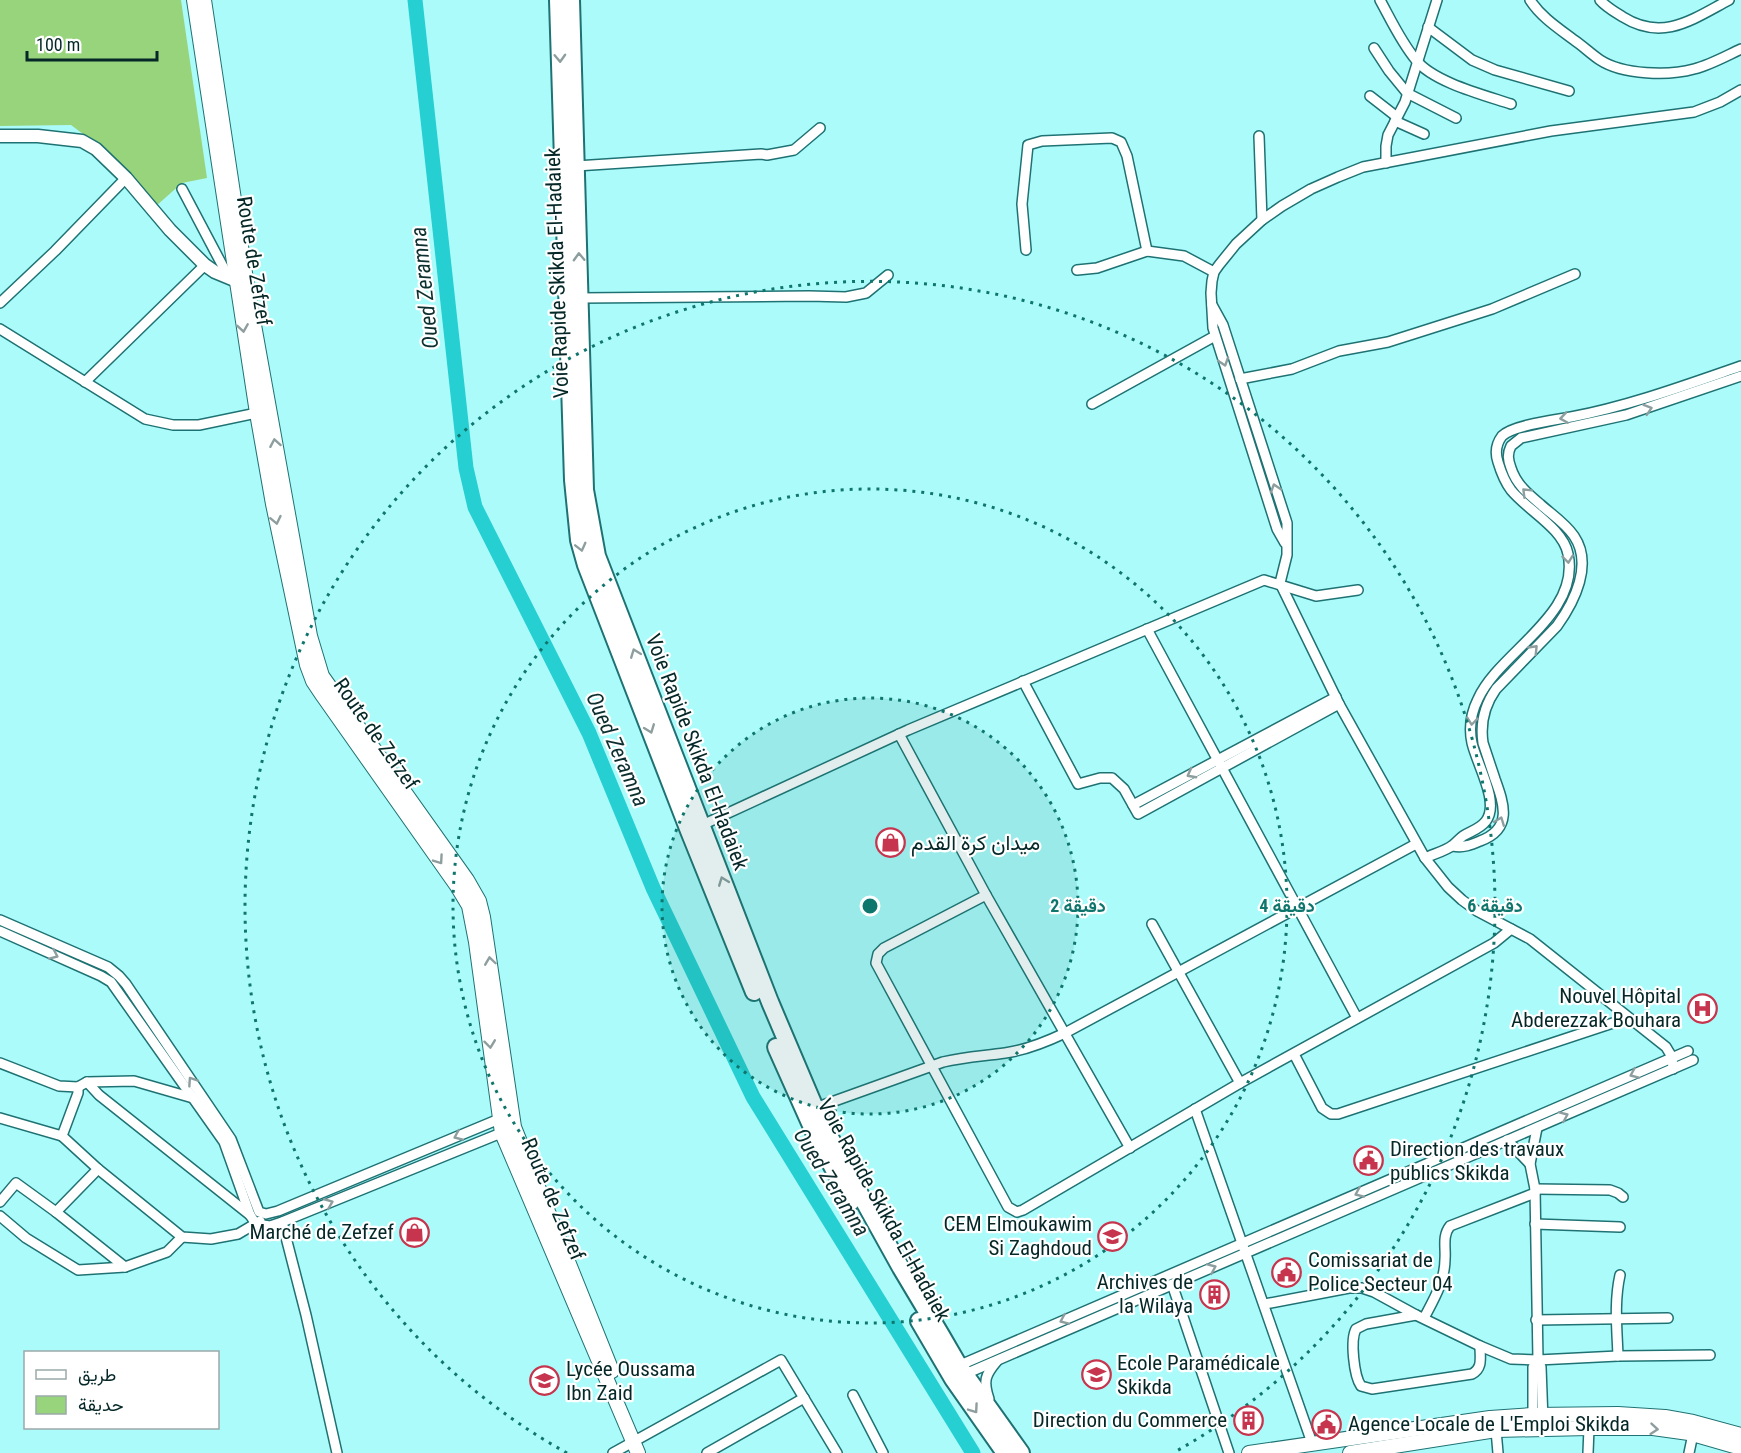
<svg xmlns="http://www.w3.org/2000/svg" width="1741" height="1453" font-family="'Roboto Condensed',Vazirmatn,sans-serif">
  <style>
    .green { fill: #98d47c }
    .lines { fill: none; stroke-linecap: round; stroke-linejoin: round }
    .river { stroke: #26cfd1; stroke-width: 15 }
    .minor-casing { stroke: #1f7273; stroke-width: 12 }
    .tertiary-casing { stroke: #1f7273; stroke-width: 15 }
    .secondary-casing { stroke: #1f7273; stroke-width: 16 }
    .trunk-casing { stroke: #1f7273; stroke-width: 20 }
    .minor { stroke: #fff; stroke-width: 9 }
    .tertiary { stroke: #fff; stroke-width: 12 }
    .secondary { stroke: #fff; stroke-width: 14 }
    .trunk { stroke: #fff; stroke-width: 16 }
    .oneway { stroke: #8e9e9e }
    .ring { fill: none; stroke: #0f766e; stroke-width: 3; stroke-dasharray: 3 6 }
    .labels { text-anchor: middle; stroke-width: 4.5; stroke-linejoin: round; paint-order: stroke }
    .street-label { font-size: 21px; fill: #052727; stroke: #fff }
    .poi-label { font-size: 21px; fill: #052727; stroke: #fff; text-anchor: start }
    .water-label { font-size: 22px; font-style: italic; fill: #0e2f2f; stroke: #fff }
    .centre { fill: #0f766e; stroke: #fff; stroke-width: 3 }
    .ring-label { font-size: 18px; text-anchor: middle; font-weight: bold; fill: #0f766e; stroke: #fff; stroke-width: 4.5; stroke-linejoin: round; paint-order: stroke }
  </style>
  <rect width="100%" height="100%" fill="#acfbfb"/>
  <!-- green -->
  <path class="green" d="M0 0H181L207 178 182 183 156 206 103 149 71 125 0 126Z"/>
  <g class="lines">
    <!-- river -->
    <path class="river" d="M415 0 466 468 475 507 589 733 653 888 753 1097 973 1453"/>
    <defs>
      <g id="minor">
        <path d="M1380 0C1391 20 1401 42 1416 60 1433 82 1484 95 1511 104"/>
        <path d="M1530 0C1541 17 1558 28 1574 40 1583 46 1591 54 1600 60 1623 75 1669 76 1694 69 1710 65 1726 56 1741 49"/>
        <path d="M1600 0C1606 7 1615 12 1623 17 1663 42 1693 19 1729 0"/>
        <path d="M1428 27 1472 60 1495 70 1569 91"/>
        <path d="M1374 48 1389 71 1407 93 1456 118"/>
        <path d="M1370 96 1397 117"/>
        <path d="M1395 121 1424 134"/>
        <path d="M1259 136 1262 220"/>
        <path d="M1386 163V146L1388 135 1405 102 1437 0"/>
        <path d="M576 166 761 154 767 155 794 150 820 128"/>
        <path d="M182 189 229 278"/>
        <path d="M1026 250 1022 204 1028 145 1042 141 1112 138 1121 142 1127 156 1147 251"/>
        <path d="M1077 270 1097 268 1147 251 1184 256 1214 272"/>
        <path d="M580 298 809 296 846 297 866 293 888 275"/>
        <path d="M0 303 55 251 126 178"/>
        <path d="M1212 305 1223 325 1287 523V555L1280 583 1339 704 1425 858 1448 887 1462 900 1477 911 1530 939 1666 1047 1672 1057 1673 1069"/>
        <path d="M0 329 145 419 173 425H199L257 413"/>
        <path d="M1240 379 1292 369 1339 351 1388 342 1492 309 1575 274"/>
        <path d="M85 382 205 265"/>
        <path d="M1092 404 1215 336"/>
        <path d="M1285 543 1277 529 1213 328 1211 293 1212 281 1214 272 1219 265 1236 244 1262 220 1282 206 1311 189 1338 177 1363 167 1551 131 1694 112 1720 102 1741 90"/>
        <path d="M1147 629 1357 1018"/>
        <path d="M1023 681 1078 784 1100 778H1112L1124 789 1138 814 1339 704"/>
        <path d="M899 734 986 895 1130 1148"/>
        <path d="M1133 805 1336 697"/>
        <path d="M700 826 908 730 1264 580 1316 596 1358 590"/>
        <path d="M1453 846C1463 848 1471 845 1480 841 1513 829 1504 804 1495 779 1491 767 1487 755 1483 743 1480 723 1484 706 1496 689L1557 626C1575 601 1593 564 1574 536 1565 523 1551 514 1540 504 1528 494 1516 484 1511 468 1508 460 1507 454 1511 446L1521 438 1626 415 1741 376"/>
        <path d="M1425 858C1433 854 1446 851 1453 845 1457 842 1459 839 1463 836 1471 831 1480 829 1486 821 1500 802 1477 765 1472 743 1469 729 1471 713 1478 699 1499 652 1581 615 1568 554 1563 528 1527 510 1511 490 1505 482 1501 472 1498 462 1495 453 1496 444 1502 436 1513 425 1555 420 1571 417 1629 406 1686 385 1741 366"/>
        <path d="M986 895 884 948 878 954 876 963 1008 1207 1017 1212 1023 1210 1240 1083 1494 943 1511 929"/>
        <path d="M0 920 108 967 119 976 126 984 231 1139 259 1212 266 1214 278 1211 504 1117"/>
        <path d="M1152 924 1240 1083"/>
        <path d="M0 931 101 976 111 982 224 1142 250 1215 256 1224 270 1226 282 1222 506 1131"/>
        <path d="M1294 1054 1322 1108 1331 1114H1338L1628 1018"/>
        <path d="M0 1063 59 1086 78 1087 87 1082 134 1081 193 1098"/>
        <path d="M87 1082 99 1095 250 1215"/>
        <path d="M78 1087V1093L62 1136 98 1169 182 1237 211 1239 238 1234 260 1221"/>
        <path d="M815 1108 943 1062C964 1057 984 1056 1005 1053 1027 1050 1046 1042 1065 1033L1416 844"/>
        <path d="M1195 1109 1312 1443"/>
        <path d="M0 1118 62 1136"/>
        <path d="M1537 1128 1530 1164 1535 1189 1538 1360 1541 1367 1543 1421"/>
        <path d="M1507 1140 1530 1164"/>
        <path d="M98 1169 56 1212 125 1267 167 1252 182 1237"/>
        <path d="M1535 1189 1610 1190 1618 1193 1623 1197"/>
        <path d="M0 1202 16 1183 56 1212"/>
        <path d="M0 1216 26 1238 78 1270 125 1267"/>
        <path d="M282 1222 306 1315 337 1453"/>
        <path d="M1535 1224 1620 1227"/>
        <path d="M1172 1284 1229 1453"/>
        <path d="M1265 1304 1349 1288H1362L1374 1292 1416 1315 1480 1346 1511 1359 1538 1360 1618 1356 1710 1355"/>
        <path d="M1416 1315 1366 1324 1356 1329C1350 1340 1354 1376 1361 1386L1372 1389 1472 1374C1483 1368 1480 1358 1480 1346"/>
        <path d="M1424 1318C1434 1299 1445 1281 1445 1259 1446 1248 1442 1236 1450 1226L1535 1193"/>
        <path d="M1536 1320 1668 1318"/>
        <path d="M1618 1356C1617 1329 1614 1302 1620 1275"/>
        <path d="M958 1366 1688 1051"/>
        <path d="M963 1375 1693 1060"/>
        <path d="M853 1395 883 1453"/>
        <path d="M989 1399C983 1381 985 1375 997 1361"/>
        <path d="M1533 1419V1367L1538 1360"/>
        <path d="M1496 1430 1498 1453"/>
        <path d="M613 1453 781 1360 837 1453"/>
        <path d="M707 1453 804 1398"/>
        <path d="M1588 1453 1589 1428"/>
        <path d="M1689 1453 1693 1434"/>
      </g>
      <path id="tertiary" d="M0 136H38L82 141 96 149 126 178 170 230 205 265 215 272 244 284"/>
      <g id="secondary">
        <path d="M194 0 257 413 273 504 307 665 313 681 323 696 457 886 469 906 476 942 502 1133 638 1453"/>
        <path d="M204 0 247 286 310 636 322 676 467 880 479 901 483 917 514 1127 612 1371"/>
        <path d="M1249 1453 1490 1418 1533 1415 1618 1414 1665 1417 1693 1422 1741 1435"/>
        <path d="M1350 1453 1496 1430 1589 1428H1653L1689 1433 1741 1448"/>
      </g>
      <g id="trunk">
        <path d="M558 0 573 480 579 540 586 565 689 831 754 992"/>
        <path d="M571 0 585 490 597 556 770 1002 815 1108 851 1178 901 1268 941 1335 959 1366 1021 1453"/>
        <path d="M776 1047 814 1132 851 1202"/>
        <path d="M919 1321 953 1379 1005 1453"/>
      </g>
    </defs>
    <!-- minor casing -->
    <use href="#minor" class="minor-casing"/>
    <!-- tertiary casing -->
    <use href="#tertiary" class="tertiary-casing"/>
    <!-- secondary casing -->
    <use href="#secondary" class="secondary-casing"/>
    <!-- trunk casing -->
    <use href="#trunk" class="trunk-casing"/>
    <!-- minor -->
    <use href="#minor" class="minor"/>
    <!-- tertiary -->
    <use href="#tertiary" class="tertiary"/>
    <!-- secondary -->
    <use href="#secondary" class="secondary"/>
    <!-- trunk -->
    <use href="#trunk" class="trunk"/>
  </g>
  <!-- one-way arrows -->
  <defs><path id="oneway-chevron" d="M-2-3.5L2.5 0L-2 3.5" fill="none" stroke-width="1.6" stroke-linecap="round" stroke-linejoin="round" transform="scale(1.5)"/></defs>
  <g class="oneway">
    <use href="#oneway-chevron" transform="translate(560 58) rotate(88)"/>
    <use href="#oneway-chevron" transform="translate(579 257) rotate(-92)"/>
    <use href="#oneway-chevron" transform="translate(243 328) rotate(81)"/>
    <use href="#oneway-chevron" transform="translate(1224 362) rotate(72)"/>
    <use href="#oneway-chevron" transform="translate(1648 409) rotate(-18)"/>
    <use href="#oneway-chevron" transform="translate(1564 418) rotate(171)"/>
    <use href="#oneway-chevron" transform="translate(275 443) rotate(-100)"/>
    <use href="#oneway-chevron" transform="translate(1275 488) rotate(-108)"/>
    <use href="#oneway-chevron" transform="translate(1526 492) rotate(-135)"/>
    <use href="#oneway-chevron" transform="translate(276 520) rotate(78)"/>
    <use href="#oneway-chevron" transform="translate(581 547) rotate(76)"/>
    <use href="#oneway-chevron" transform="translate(1568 559) rotate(84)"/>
    <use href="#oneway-chevron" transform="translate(1534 649) rotate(-46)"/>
    <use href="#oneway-chevron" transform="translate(635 653) rotate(-111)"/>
    <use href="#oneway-chevron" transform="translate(1472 721) rotate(96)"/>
    <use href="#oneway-chevron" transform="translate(650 729) rotate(69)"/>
    <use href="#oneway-chevron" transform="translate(1191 774) rotate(152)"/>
    <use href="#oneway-chevron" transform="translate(1500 821) rotate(-69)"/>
    <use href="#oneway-chevron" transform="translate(439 860) rotate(55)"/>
    <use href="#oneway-chevron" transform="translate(723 881) rotate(-111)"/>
    <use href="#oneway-chevron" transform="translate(54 955) rotate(24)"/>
    <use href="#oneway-chevron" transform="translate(490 961) rotate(-98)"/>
    <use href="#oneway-chevron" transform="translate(490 1044) rotate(83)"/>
    <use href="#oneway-chevron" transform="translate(1634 1074) rotate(157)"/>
    <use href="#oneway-chevron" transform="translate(192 1081) rotate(-124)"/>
    <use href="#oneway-chevron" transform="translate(1564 1116) rotate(-23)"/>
    <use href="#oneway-chevron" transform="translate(458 1136) rotate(157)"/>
    <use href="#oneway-chevron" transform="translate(1359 1193) rotate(157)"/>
    <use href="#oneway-chevron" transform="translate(329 1203) rotate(-22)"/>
    <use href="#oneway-chevron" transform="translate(1212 1268) rotate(-23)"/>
    <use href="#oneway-chevron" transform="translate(1064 1320) rotate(157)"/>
    <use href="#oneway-chevron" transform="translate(974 1409) rotate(55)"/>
    <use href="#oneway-chevron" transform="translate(1654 1429) rotate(5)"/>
  </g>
  <!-- distance rings -->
  <circle cx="870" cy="906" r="208" fill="#0f766e" fill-opacity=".12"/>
  <g class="ring">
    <circle cx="870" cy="906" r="208"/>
    <circle cx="870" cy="906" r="417"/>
    <path d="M567 1453A625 625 0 1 1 1173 1453"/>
  </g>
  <!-- icons -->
  <defs>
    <symbol id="shop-ring" viewBox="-11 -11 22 22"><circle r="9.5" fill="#fff" stroke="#c6354d" stroke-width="1.5"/><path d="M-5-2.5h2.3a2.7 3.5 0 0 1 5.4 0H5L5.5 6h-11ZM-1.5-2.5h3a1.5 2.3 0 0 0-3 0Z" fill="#c6354d"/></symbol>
    <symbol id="hospital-ring" viewBox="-11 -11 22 22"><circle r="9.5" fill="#fff" stroke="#c6354d" stroke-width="1.5"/><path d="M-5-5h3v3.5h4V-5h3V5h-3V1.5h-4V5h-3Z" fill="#c6354d"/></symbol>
    <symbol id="civic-ring" viewBox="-11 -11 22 22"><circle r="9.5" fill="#fff" stroke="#c6354d" stroke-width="1.5"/><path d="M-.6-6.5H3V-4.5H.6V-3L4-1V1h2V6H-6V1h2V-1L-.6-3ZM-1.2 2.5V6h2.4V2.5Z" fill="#c6354d"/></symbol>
    <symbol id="school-ring" viewBox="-11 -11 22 22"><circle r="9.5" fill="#fff" stroke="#c6354d" stroke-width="1.5"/><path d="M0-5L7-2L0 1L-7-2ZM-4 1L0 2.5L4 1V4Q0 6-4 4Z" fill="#c6354d"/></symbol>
    <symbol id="building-ring" viewBox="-11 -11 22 22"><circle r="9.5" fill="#fff" stroke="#c6354d" stroke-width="1.5"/><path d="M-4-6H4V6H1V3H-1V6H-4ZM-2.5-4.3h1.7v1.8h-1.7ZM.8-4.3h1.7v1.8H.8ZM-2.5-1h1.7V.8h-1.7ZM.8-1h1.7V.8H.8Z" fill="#c6354d"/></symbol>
    <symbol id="university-ring" viewBox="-11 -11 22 22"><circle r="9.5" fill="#fff" stroke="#c6354d" stroke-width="1.5"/><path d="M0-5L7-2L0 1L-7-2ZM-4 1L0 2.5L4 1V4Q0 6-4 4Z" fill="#c6354d"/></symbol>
  </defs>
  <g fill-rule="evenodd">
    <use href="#shop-ring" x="874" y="826" width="33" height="33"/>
    <use href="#hospital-ring" x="1686" y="992" width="33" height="33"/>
    <use href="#civic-ring" x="1352" y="1144" width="33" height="33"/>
    <use href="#shop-ring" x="398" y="1216" width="33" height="33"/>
    <use href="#school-ring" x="1096" y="1220" width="33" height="33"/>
    <use href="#civic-ring" x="1270" y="1256" width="33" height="33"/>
    <use href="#building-ring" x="1198" y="1278" width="33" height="33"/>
    <use href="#university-ring" x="1080" y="1358" width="33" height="33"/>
    <use href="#school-ring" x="528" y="1364" width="33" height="33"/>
    <use href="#building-ring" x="1232" y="1404" width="33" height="33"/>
    <use href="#civic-ring" x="1310" y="1408" width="33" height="33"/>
  </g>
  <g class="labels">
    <!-- street labels -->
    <g class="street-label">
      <text transform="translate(254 261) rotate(81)" y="7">Route de Zefzef</text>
      <text transform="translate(557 273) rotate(-92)" y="7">Voie Rapide Skikda El-Hadaiek</text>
      <text transform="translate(376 734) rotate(55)" y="7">Route de Zefzef</text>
      <text transform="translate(697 752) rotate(69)" y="7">Voie Rapide Skikda El-Hadaiek</text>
      <text transform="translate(553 1199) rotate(67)" y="7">Route de Zefzef</text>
      <text transform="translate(884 1210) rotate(61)" y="7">Voie Rapide Skikda El-Hadaiek</text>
    </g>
    <!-- poi labels -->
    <g class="poi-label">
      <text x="911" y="850">ميدان كرة القدم</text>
      <text x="1681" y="1003" text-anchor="end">Nouvel Hôpital<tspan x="1681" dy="24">Abderezzak Bouhara</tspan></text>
      <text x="1390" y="1156">Direction des travaux<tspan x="1390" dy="24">publics Skikda</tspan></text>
      <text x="1092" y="1231" text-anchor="end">CEM Elmoukawim<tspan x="1092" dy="24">Si Zaghdoud</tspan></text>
      <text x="394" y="1239" text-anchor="end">Marché de Zefzef</text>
      <text x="1308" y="1267">Comissariat de<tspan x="1308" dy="24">Police Secteur 04</tspan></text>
      <text x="1193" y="1289" text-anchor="end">Archives de<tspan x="1193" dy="24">la Wilaya</tspan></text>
      <text x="1117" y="1370">Ecole Paramédicale<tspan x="1117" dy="24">Skikda</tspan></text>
      <text x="566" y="1376">Lycée Oussama<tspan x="566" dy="24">Ibn Zaid</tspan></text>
      <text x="1227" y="1427" text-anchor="end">Direction du Commerce</text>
      <text x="1348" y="1431">Agence Locale de L'Emploi Skikda</text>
    </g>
    <!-- water labels -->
    <g class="water-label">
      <text transform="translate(424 288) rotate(-96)" y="8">Oued Zeramna</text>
      <text transform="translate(618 749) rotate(66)" y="8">Oued Zeramna</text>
      <text transform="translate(832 1182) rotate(58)" y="8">Oued Zeramna</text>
    </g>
  </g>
  <circle cx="870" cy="906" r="9" class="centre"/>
  <g class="ring-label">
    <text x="1078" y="912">2 دقيقة</text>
    <text x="1287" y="912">4 دقيقة</text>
    <text x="1495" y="912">6 دقيقة</text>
  </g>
  <!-- legend -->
  <rect x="24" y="1351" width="195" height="78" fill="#ffffff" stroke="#9ba9a9" stroke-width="1.5"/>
  <rect x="36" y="1370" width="30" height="9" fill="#ffffff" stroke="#9ba9a9" stroke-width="1.5"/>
  <text x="78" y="1381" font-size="18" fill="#052727">طريق</text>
  <rect x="36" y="1396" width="30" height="18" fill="#98d47c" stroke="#9ba9a9" stroke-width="1.5"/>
  <text x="78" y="1411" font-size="18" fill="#052727">حديقة</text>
  <!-- scale -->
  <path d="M27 51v9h130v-9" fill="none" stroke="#052727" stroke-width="3"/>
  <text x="36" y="51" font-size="18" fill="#052727" stroke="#ffffff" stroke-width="4.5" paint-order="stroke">100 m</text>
</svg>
